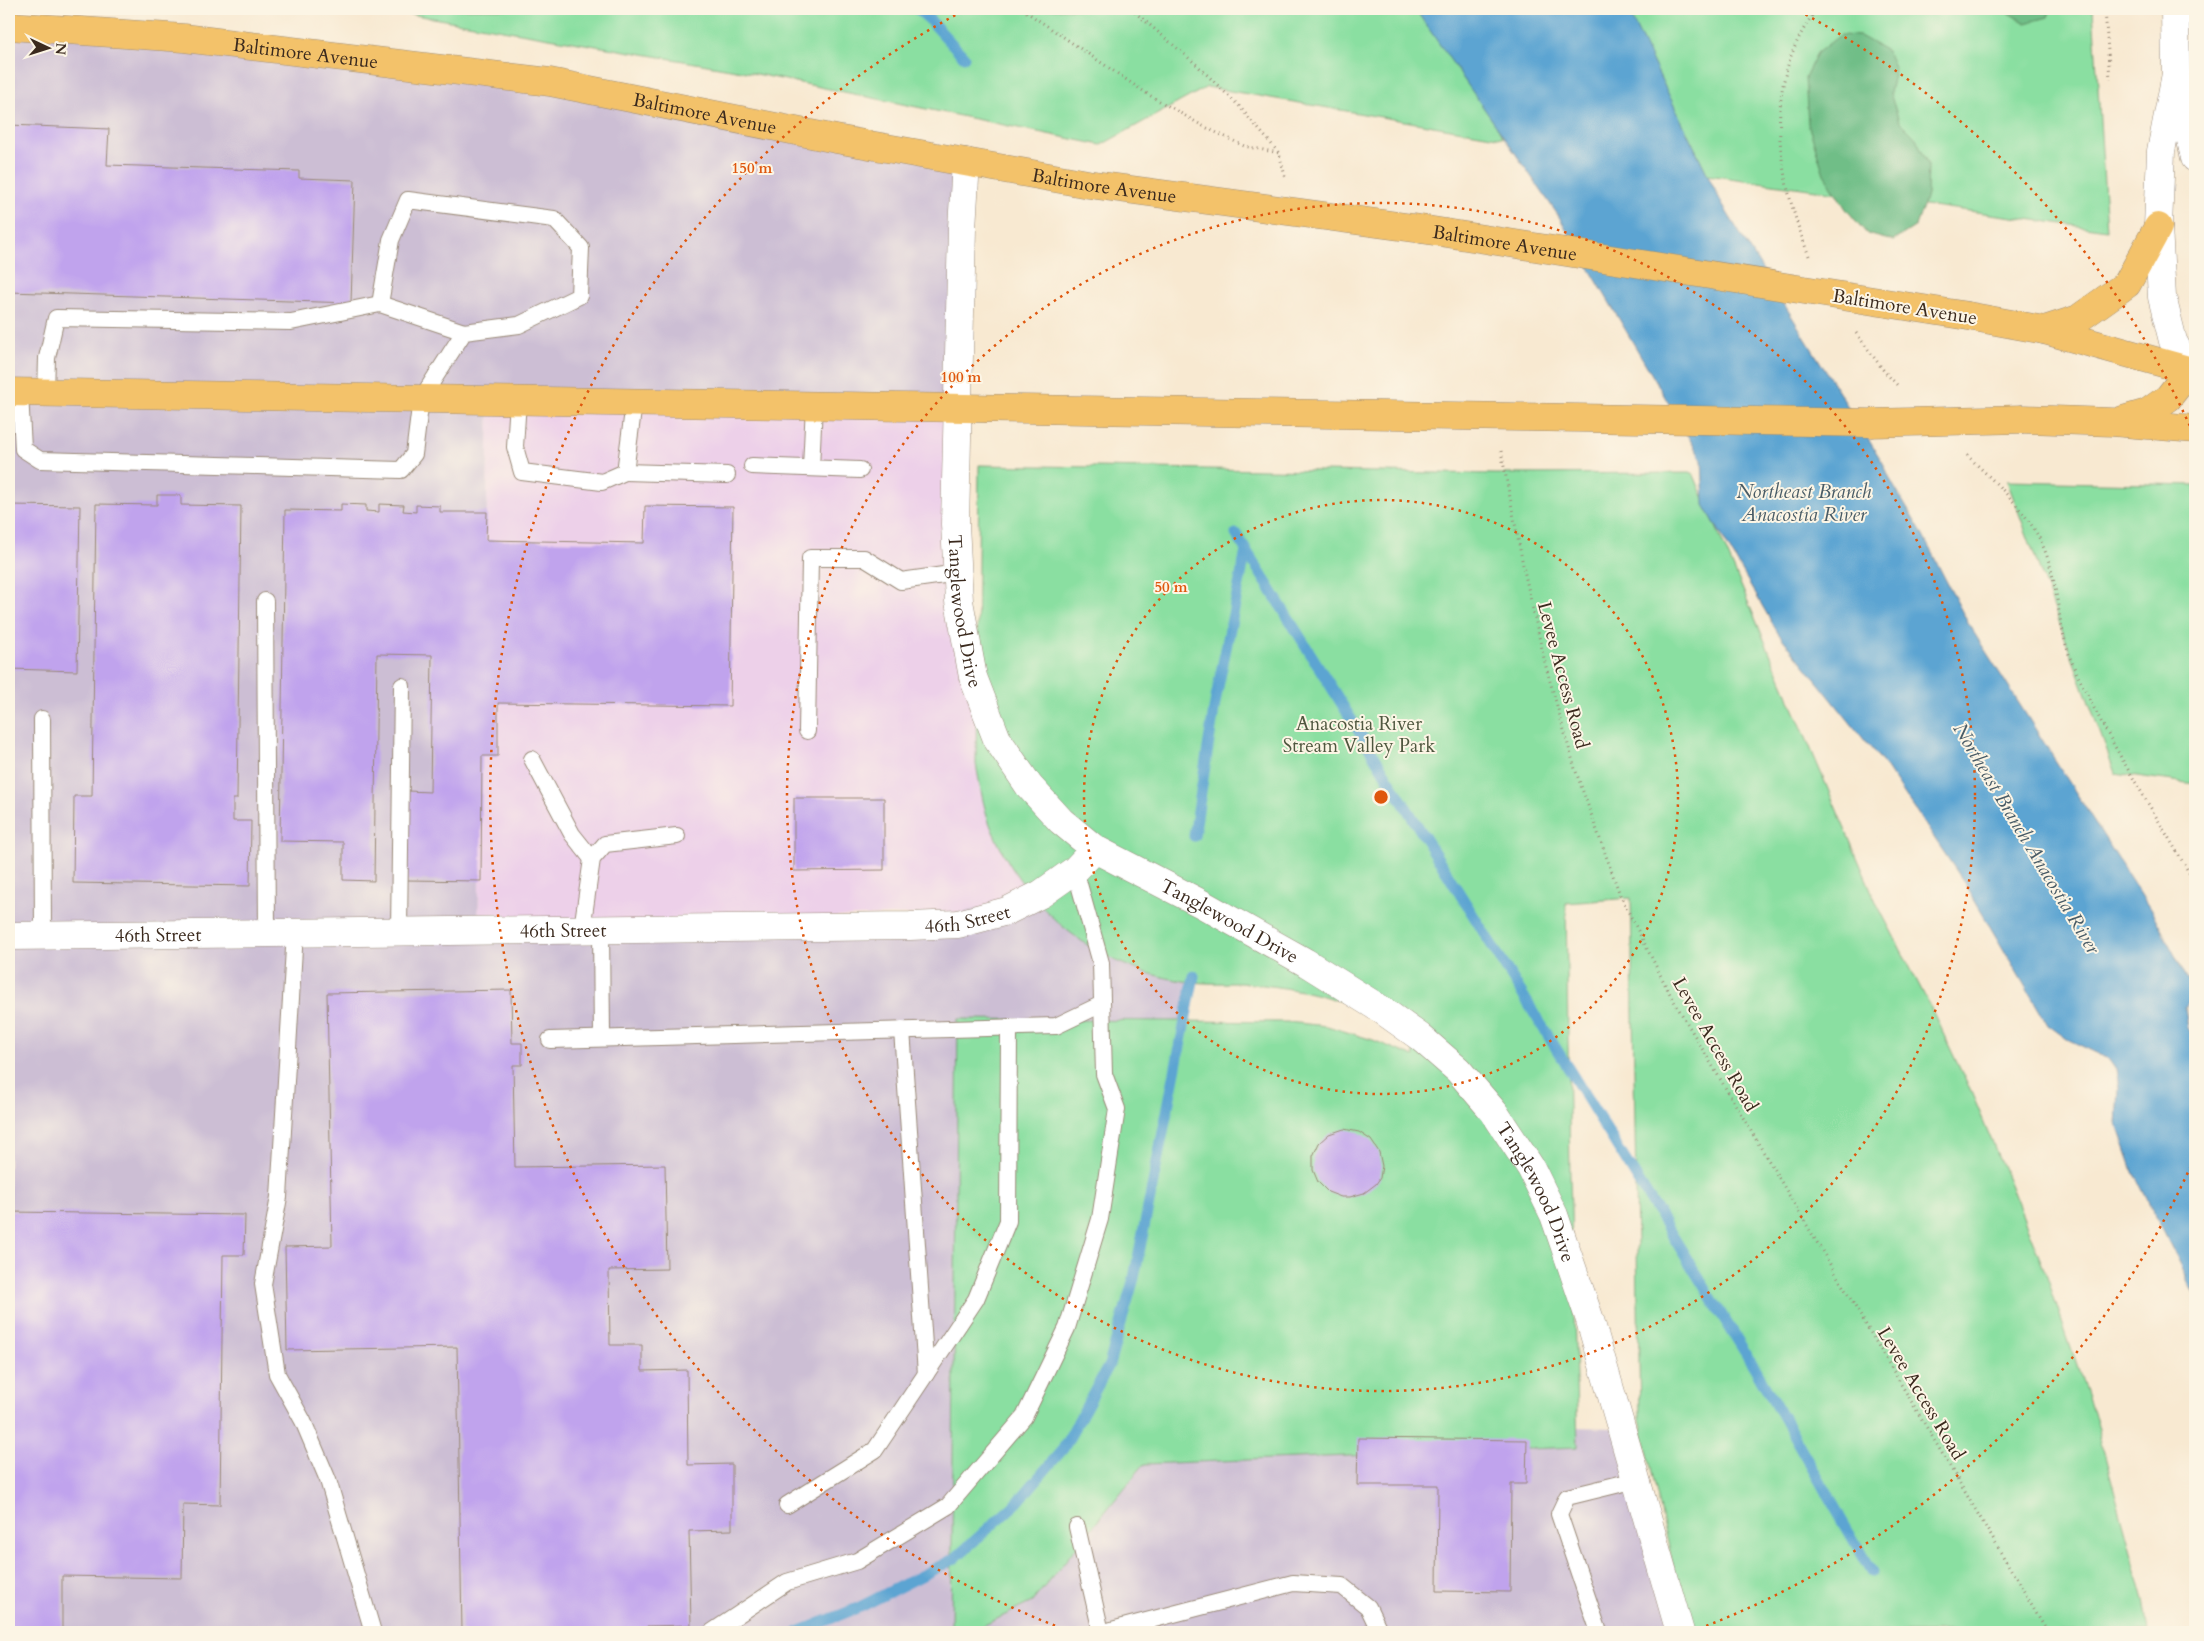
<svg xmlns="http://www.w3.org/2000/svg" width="2204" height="1641" font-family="Cardo,serif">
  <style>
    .built { fill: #edd0e9 }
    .industrial { fill: #ccbed4 }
    .green { fill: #8adfa1; stroke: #628460 }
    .forest { fill: #6fbe87; stroke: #557452 }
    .water { fill: #5ba4d2; stroke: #4b6778 }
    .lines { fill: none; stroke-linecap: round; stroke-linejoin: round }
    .stream { stroke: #5ba4d2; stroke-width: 11 }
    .building { fill: #c0a3ed }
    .service-casing { stroke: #9a8a78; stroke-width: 18 }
    .minor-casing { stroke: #9a8a78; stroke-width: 29 }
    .tertiary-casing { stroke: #9a8a78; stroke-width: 29 }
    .primary-casing { stroke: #9a8a78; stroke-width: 29 }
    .path { stroke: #9a8a78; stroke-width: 3; stroke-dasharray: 1 4; stroke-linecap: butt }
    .service { stroke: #fff; stroke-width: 16 }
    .minor { stroke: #fff; stroke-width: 28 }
    .tertiary { stroke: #fff; stroke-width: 28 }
    .primary { stroke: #f3c26a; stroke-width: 28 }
    .primary-bridge-casing { stroke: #9a8a78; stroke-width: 29; stroke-linecap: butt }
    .primary-bridge { stroke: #f3c26a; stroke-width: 28 }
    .ring { fill: none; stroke: #df570d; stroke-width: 2.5; stroke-dasharray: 2.5 5 }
    .labels { text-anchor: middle; stroke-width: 4; stroke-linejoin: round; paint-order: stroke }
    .street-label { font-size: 19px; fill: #3b2a1e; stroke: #fcf5e5 }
    .park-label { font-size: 19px; fill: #4f573f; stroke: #fcf5e5 }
    .water-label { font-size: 20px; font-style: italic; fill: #485b66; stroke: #fcf5e5 }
    .centre { fill: #df570d; stroke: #fcf5e5; stroke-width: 2.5 }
    .ring-label { font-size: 15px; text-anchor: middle; font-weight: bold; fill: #df570d; stroke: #fcf5e5; stroke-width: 4; stroke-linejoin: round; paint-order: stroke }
  </style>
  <rect width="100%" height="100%" fill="#fcf5e5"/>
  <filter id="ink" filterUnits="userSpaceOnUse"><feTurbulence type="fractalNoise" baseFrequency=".02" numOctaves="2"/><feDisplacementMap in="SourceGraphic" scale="10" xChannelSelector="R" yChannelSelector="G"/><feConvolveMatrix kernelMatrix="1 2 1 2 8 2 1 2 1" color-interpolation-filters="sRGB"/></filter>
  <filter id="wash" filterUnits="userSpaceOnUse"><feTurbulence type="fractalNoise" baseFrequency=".0096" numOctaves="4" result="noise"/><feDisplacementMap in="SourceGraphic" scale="20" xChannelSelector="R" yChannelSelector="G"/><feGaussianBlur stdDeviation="1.12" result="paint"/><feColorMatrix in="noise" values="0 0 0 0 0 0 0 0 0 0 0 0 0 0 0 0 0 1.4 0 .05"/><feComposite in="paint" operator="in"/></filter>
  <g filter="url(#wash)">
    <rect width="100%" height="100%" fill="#f8e9d1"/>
    <!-- built -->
    <path class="built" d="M489 400 958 408 959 601 1095 849 1007 911 478 930Z"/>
    <!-- industrial -->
    <path class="industrial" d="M9 26 415 66 966 162 958 408 489 400 478 930 903 926 1041 894 1194 976 1134 1278 1081 1417 1619 1428 1680 1632H9Z"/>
    <!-- green -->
    <g class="green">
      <path d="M380 9H2093L2107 230 1700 174 1498 129 1503 138 1207 87 1101 145 742 71Z"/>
      <path d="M979 465 1495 474 1693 473 1877 904 1930 1006 1972 1094 2010 1184 2046 1274 2093 1412 2144 1600 2149 1632H1685L1680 1596 1640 1419 1631 898 1566 903 1570 1175 1578 1447 1144 1464 1032 1602 970 1632H951L958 1019 1287 1022 1327 1026 1373 1040 1414 1057 1411 1028C1377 1014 1343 1000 1307 992 1285 988 1262 984 1239 983 1220 983 1202 984 1183 981 1095 968 1024 908 991 827 983 807 980 785 976 764Z"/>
      <path d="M2007 481 2195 485V784L2115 773Z"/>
    </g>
    <!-- forest -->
    <g class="forest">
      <path d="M2001 9H2051L2048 17 2026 23Z"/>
      <path d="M1840 35 1860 36 1887 51 1895 69 1890 93 1899 121 1916 138 1928 165 1927 195 1916 226 1893 241 1867 234 1846 209 1824 174 1808 124 1805 77 1817 53Z"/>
    </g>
    <!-- water -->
    <path class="water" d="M1415 9H1627L1723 206 1883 463 1892 483 1920 530 1969 625 2152 912 2189 982 2194 995 2185 1008 2188 1028 2195 1038V1294L2133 1171 2117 1125 2119 1088 2116 1069 2109 1059 2067 1039 2048 1025 1962 879 1887 768 1778 633 1704 505 1702 460 1558 215Z"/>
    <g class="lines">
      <!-- stream -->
      <g class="stream">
        <path d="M917 9 929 19 964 57"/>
        <path d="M1236 534 1753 1365 1872 1572"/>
        <path d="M1194 836 1216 697 1246 551"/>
        <path d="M798 1632 860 1607 954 1559 1017 1503 1063 1449 1109 1365 1134 1278 1194 976"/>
      </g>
    </g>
    <g id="blocks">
      <!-- building -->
      <g class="building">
        <path d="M9 125 109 129 107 165 299 171V178L355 180 351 303 9 292Z"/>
        <path d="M157 495H181V505L241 506 237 799H233V821H251L250 886 73 883 74 796H92L96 504 157 505Z"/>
        <path d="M341 504 366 505V511L379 512V504L404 505 403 511 416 512V505L440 506V512H487L486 540 644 543 645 506 733 507 730 706 498 703V756H482L481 881 407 880 408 791 430 792 432 655 377 654 374 881 343 880V842L280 841 285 510 341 511Z"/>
        <path d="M9 505 80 506 77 671 9 669Z"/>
        <path d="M794 798H884V870L794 871Z"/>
        <path d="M511 990 512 1043H522V1065H513L515 1167 665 1165 667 1269 609 1270 610 1345H642V1371L687 1370 688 1465 732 1464V1530L689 1531 691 1625 647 1626V1632H462L457 1347 287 1350 285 1247 332 1246 327 993Z"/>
        <path d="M1344 1129 1359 1132 1371 1140 1379 1152 1382 1166 1380 1178 1376 1184 1364 1193 1350 1197H1341L1328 1192 1318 1182 1313 1170V1156L1319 1143 1329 1134Z"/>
        <path d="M9 1212 245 1215 244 1255H223L220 1505 183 1504 182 1578 62 1576V1631H9Z"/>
        <path d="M1358 1438 1527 1440 1526 1484H1511L1510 1592 1437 1591 1438 1485H1357Z"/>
      </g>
    </g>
  </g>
  <g filter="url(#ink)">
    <use href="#blocks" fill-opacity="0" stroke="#9a8a78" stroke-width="1"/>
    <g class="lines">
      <defs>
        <g id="service">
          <path d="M20 393 23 449 40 460 401 470 414 454 421 399 464 332 519 325 579 296 581 248 554 219 408 200 391 240 380 304 464 332"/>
          <path d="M46 393 47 358 56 318 291 322 380 304"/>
          <path d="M518 401 515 447 522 472 602 482 625 472 634 403"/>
          <path d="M752 466 860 470"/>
          <path d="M811 468 814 405"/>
          <path d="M625 472 727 475"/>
          <path d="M265 601 267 933"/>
          <path d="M42 719 43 936"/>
          <path d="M807 731 810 558H864L901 581 958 573"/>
          <path d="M532 759 572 834 592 859"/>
          <path d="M582 929 592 859 605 844 677 836"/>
          <path d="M601 929 602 1038"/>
          <path d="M399 931 402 686"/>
          <path d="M295 932 279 1197 263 1284 277 1374 303 1421 328 1480 373 1632"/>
          <path d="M902 1030 926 1374"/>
          <path d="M550 1040 1056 1026 1102 1004"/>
          <path d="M787 1505 875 1450 976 1299 1008 1221 1009 1027"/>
          <path d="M1077 1527 1101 1632"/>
          <path d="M712 1632 787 1582 857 1561 948 1506 1024 1417 1067 1328 1100 1219 1117 1109 1104 1074 1101 963 1075 870"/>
          <path d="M1104 1632 1293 1583 1342 1586 1368 1607 1380 1632"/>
          <path d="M1599 1632 1559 1514 1567 1497 1636 1480"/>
        </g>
        <g id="minor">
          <path id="s1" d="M966 162 962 228 955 524 959 601 973 677 997 739 1029 786 1061 821 1095 849 1202 904 1305 962 1382 1010 1420 1037 1458 1070 1494 1112 1531 1168 1554 1215 1590 1320 1680 1632"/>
          <path id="s2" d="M9 936 910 926 958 924 1007 911 1041 894 1075 870 1095 849"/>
        </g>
        <g id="tertiary">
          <path d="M2175 9 2176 74 2161 151 2158 227 2162 297 2173 341 2189 371"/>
          <path d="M2178 83 2195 158"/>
        </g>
        <g id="primary">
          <path id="s3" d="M9 26 184 38 550 82 836 139 1088 184 1421 229"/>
          <path d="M1968 316 2044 330 2195 372"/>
          <path d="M2044 330 2078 319 2127 284 2158 227"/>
          <path d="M9 392 1871 423"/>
          <path d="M2023 419 2112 422 2195 429"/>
          <path d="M2123 420 2147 413 2168 398 2189 371"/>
        </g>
      </defs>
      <!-- service casing -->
      <use href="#service" class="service-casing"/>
      <!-- minor casing -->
      <use href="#minor" class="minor-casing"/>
      <!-- tertiary casing -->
      <use href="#tertiary" class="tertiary-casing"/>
      <!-- primary casing -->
      <use href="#primary" class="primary-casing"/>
      <!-- path -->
      <g class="path">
        <path d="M1022 9 1149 95 1203 126 1244 146 1279 153"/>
        <path d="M1131 9 1197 65 1239 106 1279 153 1285 176"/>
        <path d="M2105 9 2110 79"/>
        <path d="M1809 256C1777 174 1760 84 1817 9"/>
        <path d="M1856 333 1884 371 1899 387"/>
        <path d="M1501 451 1524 570 1546 667 1575 769 1620 895 1671 996 2048 1632"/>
        <path d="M1967 455C1996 484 2030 512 2045 551 2058 583 2057 618 2068 651 2071 661 2076 672 2081 682 2114 751 2157 816 2195 883"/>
      </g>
      <!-- service -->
      <use href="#service" class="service"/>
      <!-- minor -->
      <use href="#minor" class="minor"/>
      <!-- tertiary -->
      <use href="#tertiary" class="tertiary"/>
      <!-- primary -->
      <use href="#primary" class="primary"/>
      <defs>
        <g id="primary-bridge">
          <path id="s4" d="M1421 229 1968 316"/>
          <path d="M1871 423 2023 419"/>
        </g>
      </defs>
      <!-- primary-bridge casing -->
      <use href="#primary-bridge" class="primary-bridge-casing"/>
      <!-- primary-bridge -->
      <use href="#primary-bridge" class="primary-bridge"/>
    </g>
  </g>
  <!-- distance rings -->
  <g class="ring">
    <circle cx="1381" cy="797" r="297"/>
    <circle cx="1381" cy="797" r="594"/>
    <path d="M2194 1159A890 890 0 0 1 1693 1631M1069 1631A890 890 0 0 1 963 11M1799 11A890 890 0 0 1 2194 435"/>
  </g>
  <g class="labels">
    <!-- street labels -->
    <g class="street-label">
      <text dy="7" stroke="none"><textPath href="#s3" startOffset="298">Baltimore Avenue</textPath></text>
      <text dy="7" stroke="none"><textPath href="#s3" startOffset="702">Baltimore Avenue</textPath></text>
      <text dy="7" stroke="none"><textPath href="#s3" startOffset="1108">Baltimore Avenue</textPath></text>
      <text dy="7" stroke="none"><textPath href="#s4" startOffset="85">Baltimore Avenue</textPath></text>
      <text transform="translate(1905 306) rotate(9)" y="7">Baltimore Avenue</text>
      <text dy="7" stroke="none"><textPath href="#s1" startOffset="450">Tanglewood Drive</textPath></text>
      <text transform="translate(1564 675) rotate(75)" y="7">Levee Access Road</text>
      <text dy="7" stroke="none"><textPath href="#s2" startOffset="959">46th Street</textPath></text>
      <text dy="7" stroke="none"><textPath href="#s1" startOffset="884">Tanglewood Drive</textPath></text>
      <text dy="7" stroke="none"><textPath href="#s2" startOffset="554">46th Street</textPath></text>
      <text dy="7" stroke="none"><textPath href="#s2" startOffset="149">46th Street</textPath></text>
      <text transform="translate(1716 1044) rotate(60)" y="7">Levee Access Road</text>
      <text dy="7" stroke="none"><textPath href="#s1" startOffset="1304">Tanglewood Drive</textPath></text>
      <text transform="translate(1922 1393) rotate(59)" y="7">Levee Access Road</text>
    </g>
    <!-- park labels -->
    <g class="park-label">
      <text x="1359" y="730">Anacostia River<tspan x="1359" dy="22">Stream Valley Park</tspan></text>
    </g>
    <!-- water labels -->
    <g class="water-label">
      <text x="1804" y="498">Northeast Branch<tspan x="1804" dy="23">Anacostia River</tspan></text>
      <text transform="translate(2027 838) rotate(59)" y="7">Northeast Branch Anacostia River</text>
    </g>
  </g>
  <circle cx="1381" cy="797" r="8" class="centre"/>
  <g class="ring-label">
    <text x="752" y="173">150 m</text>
    <text x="961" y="382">100 m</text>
    <text x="1171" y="592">50 m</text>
  </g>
  <!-- margin -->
  <rect width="2204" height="1641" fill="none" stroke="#fcf5e5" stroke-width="30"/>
  <!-- north arrow -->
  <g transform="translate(48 48) rotate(94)" stroke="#fcf5e5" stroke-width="4" paint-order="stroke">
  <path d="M0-4L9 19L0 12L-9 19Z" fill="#3b2a1e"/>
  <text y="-8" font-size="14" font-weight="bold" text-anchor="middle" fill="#3b2a1e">N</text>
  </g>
</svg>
